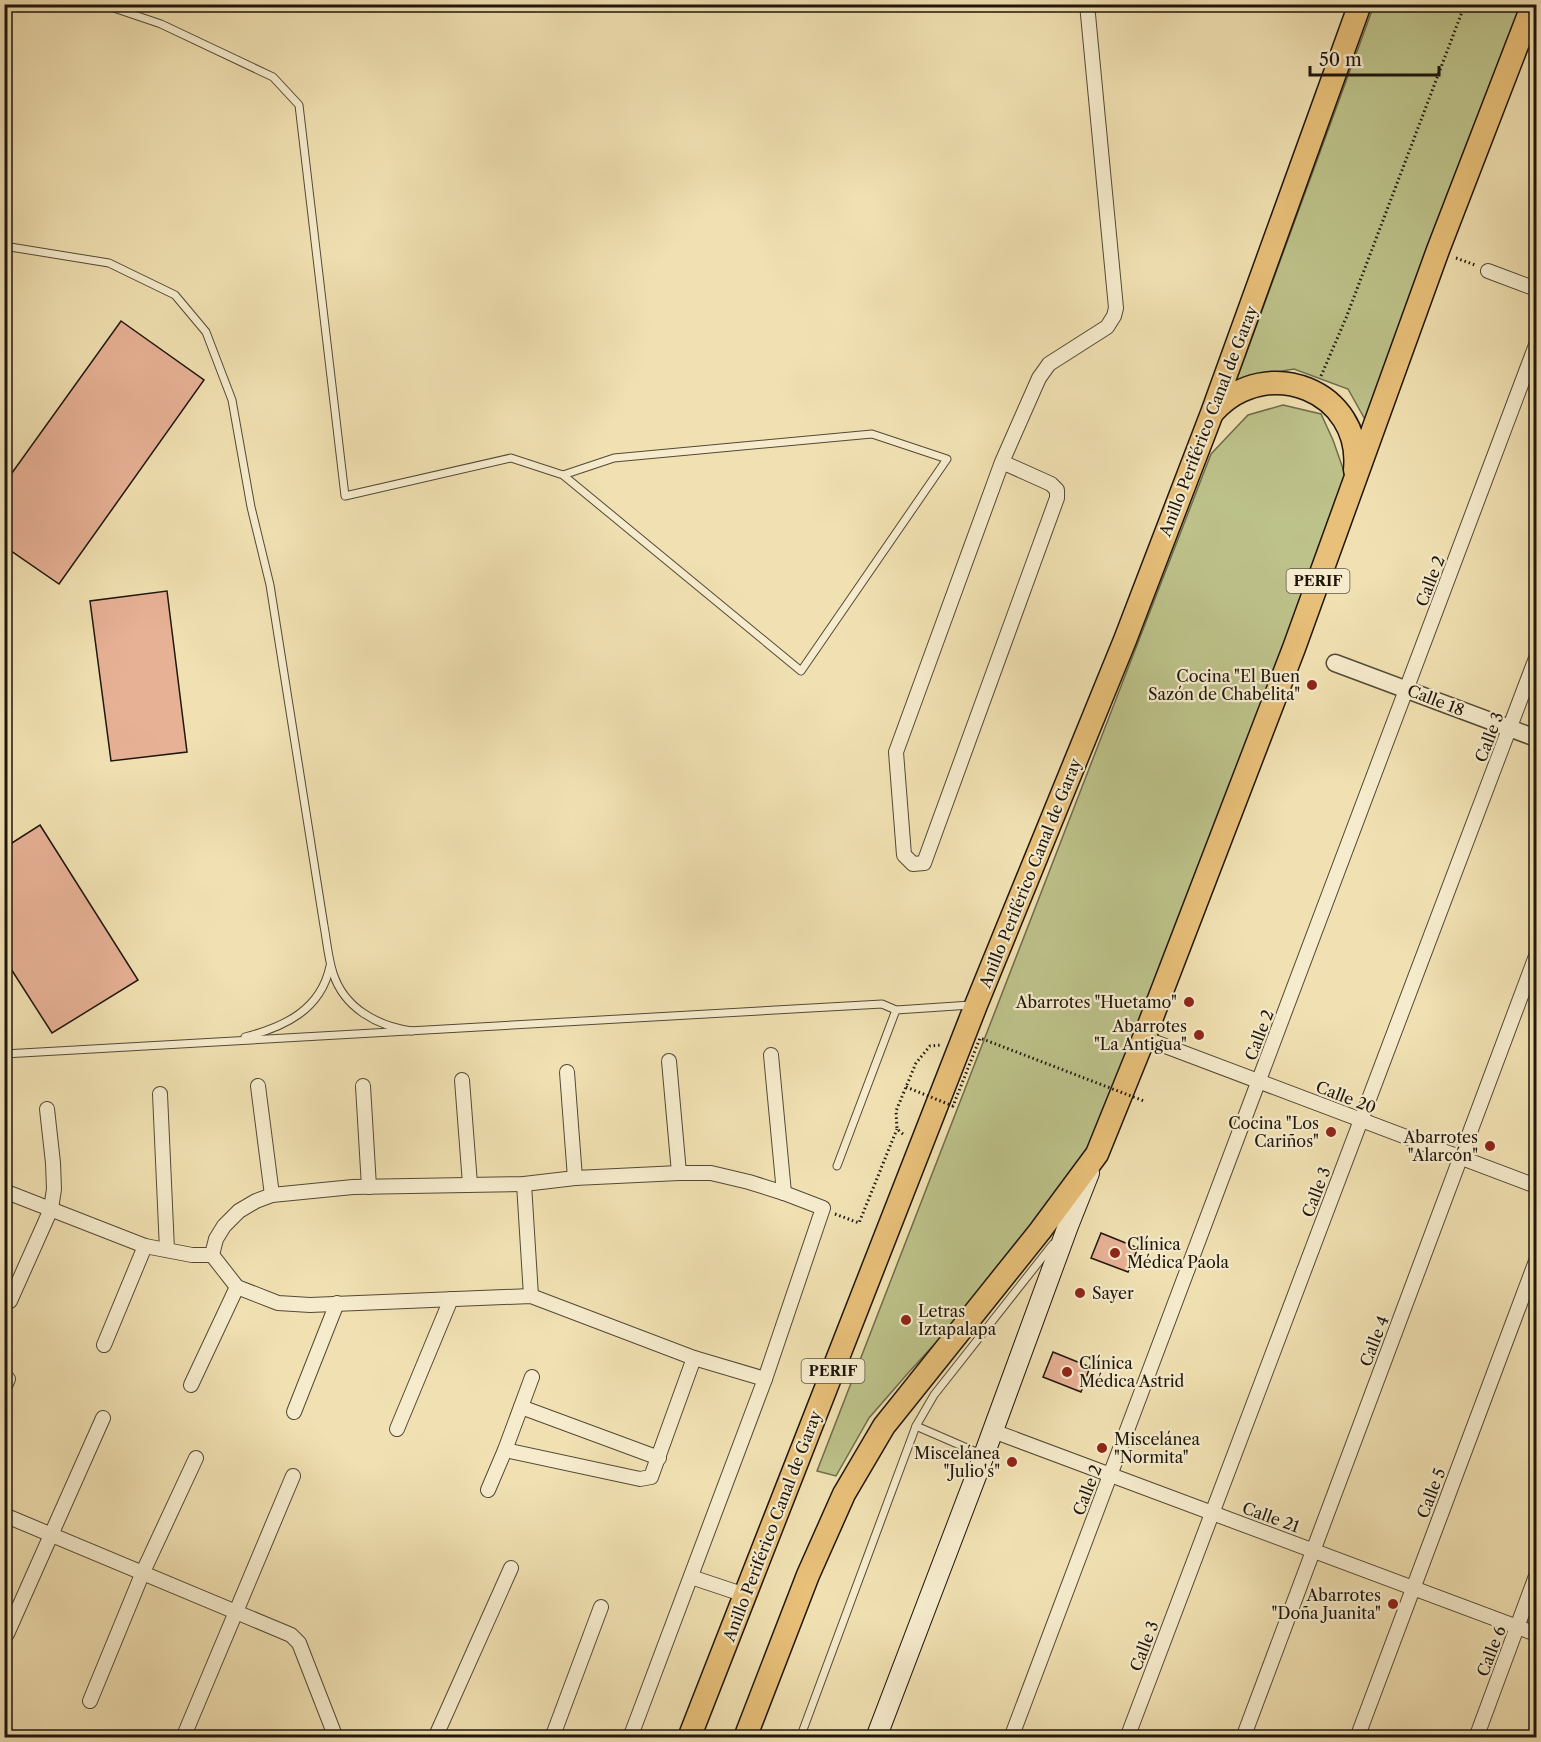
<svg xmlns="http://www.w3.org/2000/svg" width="1541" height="1742" font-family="'Libre Caslon Text',serif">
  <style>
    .green { fill: #bdc28a; stroke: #6e6c4c; stroke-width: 1.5 }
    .building { fill: #e7b196; stroke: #1e160d; stroke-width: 1.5 }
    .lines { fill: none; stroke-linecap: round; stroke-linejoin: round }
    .service-casing { stroke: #534936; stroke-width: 9 }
    .minor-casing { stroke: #534936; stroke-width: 16 }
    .tertiary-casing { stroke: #534936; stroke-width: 19 }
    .secondary-casing { stroke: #1e160d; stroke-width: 22 }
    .trunk-casing { stroke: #1e160d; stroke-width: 25 }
    .path { stroke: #1e160d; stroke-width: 3; stroke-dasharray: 1.5 3; stroke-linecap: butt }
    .service { stroke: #f6eccd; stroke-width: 7 }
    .minor { stroke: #f6eccd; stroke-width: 14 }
    .tertiary { stroke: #f6eccd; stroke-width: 16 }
    .secondary { stroke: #f6eccd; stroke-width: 20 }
    .trunk { stroke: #e8c079; stroke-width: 22 }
    .path-bridge { stroke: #1e160d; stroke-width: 3; stroke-dasharray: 1.5 3; stroke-linecap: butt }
    .poi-dot { fill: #8f2418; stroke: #f6eccd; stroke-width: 2 }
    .labels { text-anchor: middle; stroke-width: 4.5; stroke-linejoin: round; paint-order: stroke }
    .shield { fill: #f6eccd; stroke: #5f5647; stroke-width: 1.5 }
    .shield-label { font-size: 15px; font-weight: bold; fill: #1e160d }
    .street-label { font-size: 16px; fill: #1e160d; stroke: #f6eccd }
    .poi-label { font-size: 16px; fill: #1e160d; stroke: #f6eccd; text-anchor: end }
  </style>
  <rect width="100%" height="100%" fill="#f1e1b2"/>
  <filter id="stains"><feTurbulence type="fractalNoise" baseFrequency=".00333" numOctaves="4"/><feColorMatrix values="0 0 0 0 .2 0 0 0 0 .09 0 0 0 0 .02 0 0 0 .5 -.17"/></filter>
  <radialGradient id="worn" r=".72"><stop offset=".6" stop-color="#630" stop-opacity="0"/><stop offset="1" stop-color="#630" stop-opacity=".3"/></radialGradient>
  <!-- green -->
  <g class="green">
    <path d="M1374 5H1524L1372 432 1348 389 1294 369 1252 376 1232 392Z"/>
    <path d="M1283 405 1321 414 1333 440 1348 483 1100 1164 909 1372 869 1418 836 1476 817 1471 1211 454 1248 415Z"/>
  </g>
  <!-- building -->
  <g class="building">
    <path d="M121 321 204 380 59 584 4 546V484Z"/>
    <path d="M167 591 187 752 111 761 90 601Z"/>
    <path d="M40 825 138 980 52 1033 4 958V848Z"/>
    <path d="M1101 1233 1138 1248 1128 1272 1091 1258Z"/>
    <path d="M1053 1352 1090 1367 1081 1392 1043 1377Z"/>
  </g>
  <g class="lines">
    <defs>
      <g id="service">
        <path d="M102 4 161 24 273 77 299 105 345 496 511 458 563 475 614 458 872 434 947 459 801 671 563 475"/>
        <path d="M4 246 109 263 175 295 206 332 232 400 251 507 270 585 324 926C327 942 328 958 333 973 344 1008 377 1026 412 1031"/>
        <path d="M245 1037C284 1027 321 1010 330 966"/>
        <path d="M4 1054 882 1004 896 1010 971 1005"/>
        <path d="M837 1166 896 1010"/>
        <path d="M916 1426 983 1455"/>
        <path d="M800 1738 916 1426 934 1395 1053 1244"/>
      </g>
      <g id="minor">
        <path d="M1488 271 1536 289"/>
        <path d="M1002 462 1051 484 1057 490V498L924 863 913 864 904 855 896 752 1002 462 1039 378 1049 364 1107 327 1114 316 1116 308 1087 4"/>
        <path d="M1144 1038 1536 1186"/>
        <path d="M771 1055 784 1193"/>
        <path d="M669 1061 679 1173"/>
        <path d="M567 1072 575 1178"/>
        <path d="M462 1080 470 1184"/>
        <path d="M258 1086 272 1195"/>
        <path d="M363 1086 369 1187"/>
        <path d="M160 1094 167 1250"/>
        <path d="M524 1184 531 1296"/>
        <path d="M4 1191 145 1246 192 1255H212"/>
        <path d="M212 1255 216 1239 224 1226 239 1211 256 1201 272 1195 353 1187 524 1184 575 1178 679 1173H711L749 1182 784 1193 823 1208 765 1379 630 1738"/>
        <path d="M212 1255 237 1287 278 1303 310 1305 531 1296 694 1358 765 1379"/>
        <path d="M10 1301 51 1209 54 1189 53 1163 47 1109"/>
        <path d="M104 1345 145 1246"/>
        <path d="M191 1385 237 1287"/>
        <path d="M4 1388 8 1379"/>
        <path d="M521 1407 659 1458"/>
        <path d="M294 1412 337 1303"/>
        <path d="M397 1429 451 1299"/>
        <path d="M993 1431 1536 1634"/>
        <path d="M505 1450 640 1479 651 1477 694 1358"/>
        <path d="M488 1490 505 1450 532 1377"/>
        <path d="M4 1515 291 1635 299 1643 336 1738"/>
        <path d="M691 1577 745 1595"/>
        <path d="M7 1634 103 1418"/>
        <path d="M90 1701 143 1572 196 1458"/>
        <path d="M183 1738 293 1476"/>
        <path d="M435 1738 511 1568"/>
        <path d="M552 1738 601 1607"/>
        <path d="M1011 1738 1536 345"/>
        <path d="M1127 1738 1536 658"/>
        <path d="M1243 1738 1536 956"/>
        <path d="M1357 1738 1536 1261"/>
        <path d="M1476 1738 1536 1576"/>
      </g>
      <path id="tertiary" d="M1335 663 1536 738"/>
      <path id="secondary" d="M876 1738 984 1455 1068 1226 1089 1173"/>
      <g id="trunk">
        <path d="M1214 411C1267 353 1363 391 1355 470"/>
        <path d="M689 1738 976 1005 1125 640 1212 413 1360 4"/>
        <path d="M745 1738 808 1575 844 1494 884 1426 1040 1231 1097 1154 1144 1038 1294 648 1438 250 1533 4"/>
      </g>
    </defs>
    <!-- service casing -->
    <use href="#service" class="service-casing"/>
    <!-- minor casing -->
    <use href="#minor" class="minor-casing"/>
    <!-- tertiary casing -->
    <use href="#tertiary" class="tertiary-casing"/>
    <!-- secondary casing -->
    <use href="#secondary" class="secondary-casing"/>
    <!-- trunk casing -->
    <use href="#trunk" class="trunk-casing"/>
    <!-- path -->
    <g class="path">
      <path d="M1456 258 1475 265"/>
      <path d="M1321 376 1346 318 1465 4"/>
      <path d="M903 1134 897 1129 896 1111 916 1063 930 1046 941 1045"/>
      <path d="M835 1214 859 1223 897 1129"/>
    </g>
    <!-- service -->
    <use href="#service" class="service"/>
    <!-- minor -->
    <use href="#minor" class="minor"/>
    <!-- tertiary -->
    <use href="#tertiary" class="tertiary"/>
    <!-- secondary -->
    <use href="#secondary" class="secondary"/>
    <!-- trunk -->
    <use href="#trunk" class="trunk"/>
    <!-- path-bridge -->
    <path class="path-bridge" d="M906 1087 953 1106 980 1038 1144 1101"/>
  </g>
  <!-- markers -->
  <g class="poi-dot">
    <circle cx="1312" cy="685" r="6"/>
    <circle cx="1189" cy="1002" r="6"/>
    <circle cx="1199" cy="1035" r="6"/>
    <circle cx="1331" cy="1132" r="6"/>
    <circle cx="1490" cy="1146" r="6"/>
    <circle cx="1115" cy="1253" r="6"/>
    <circle cx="1080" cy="1293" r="6"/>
    <circle cx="906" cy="1320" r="6"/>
    <circle cx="1067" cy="1372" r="6"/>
    <circle cx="1102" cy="1448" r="6"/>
    <circle cx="1012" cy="1462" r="6"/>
    <circle cx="1393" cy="1604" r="6"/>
  </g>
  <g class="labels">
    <!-- shield labels -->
    <g class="shield">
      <rect x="1286.5" y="569" width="63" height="24" rx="4.5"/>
      <rect x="801.5" y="1359" width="63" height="24" rx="4.5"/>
    </g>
    <g class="shield-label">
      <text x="1318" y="586">PERIF</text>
      <text x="833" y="1376">PERIF</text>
    </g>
    <!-- street labels -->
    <g class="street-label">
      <text transform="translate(1208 421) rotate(-69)" y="6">Anillo Periférico Canal de Garay</text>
      <text transform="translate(1430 581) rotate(-69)" y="6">Calle 2</text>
      <text transform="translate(1436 700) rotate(21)" y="6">Calle 18</text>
      <text transform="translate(1489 737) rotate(-69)" y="6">Calle 3</text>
      <text transform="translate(1030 873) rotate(-68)" y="6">Anillo Periférico Canal de Garay</text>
      <text transform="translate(1259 1035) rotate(-69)" y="6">Calle 2</text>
      <text transform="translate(1346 1097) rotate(21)" y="6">Calle 20</text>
      <text transform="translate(1316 1192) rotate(-69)" y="6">Calle 3</text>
      <text transform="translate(1374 1341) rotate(-69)" y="6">Calle 4</text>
      <text transform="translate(1087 1490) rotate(-69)" y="6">Calle 2</text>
      <text transform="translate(1431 1493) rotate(-69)" y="6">Calle 5</text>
      <text transform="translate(1271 1517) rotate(20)" y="6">Calle 21</text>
      <text transform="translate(772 1526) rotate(-69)" y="6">Anillo Periférico Canal de Garay</text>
      <text transform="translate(1144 1646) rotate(-69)" y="6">Calle 3</text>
      <text transform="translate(1491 1651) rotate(-69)" y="6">Calle 6</text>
    </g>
    <!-- poi labels -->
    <g class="poi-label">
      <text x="1300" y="682">Cocina "El Buen<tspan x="1300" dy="18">Sazón de Chabelita"</tspan></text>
      <text x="1177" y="1008">Abarrotes "Huetamo"</text>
      <text x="1187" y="1032">Abarrotes<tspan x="1187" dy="18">"La Antigua"</tspan></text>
      <text x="1319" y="1129">Cocina "Los<tspan x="1319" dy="18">Cariños"</tspan></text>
      <text x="1478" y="1143">Abarrotes<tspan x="1478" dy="18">"Alarcón"</tspan></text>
      <text x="1127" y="1250" text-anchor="start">Clínica<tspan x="1127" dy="18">Médica Paola</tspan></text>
      <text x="1092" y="1299" text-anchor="start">Sayer</text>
      <text x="918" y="1317" text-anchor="start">Letras<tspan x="918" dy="18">Iztapalapa</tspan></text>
      <text x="1079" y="1369" text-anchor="start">Clínica<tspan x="1079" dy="18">Médica Astrid</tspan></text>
      <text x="1114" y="1445" text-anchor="start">Miscelánea<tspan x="1114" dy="18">"Normita"</tspan></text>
      <text x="1000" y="1459">Miscelánea<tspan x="1000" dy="18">"Julio's"</tspan></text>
      <text x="1381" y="1601">Abarrotes<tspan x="1381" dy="18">"Doña Juanita"</tspan></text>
    </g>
  </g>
  <!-- margin -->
  <rect width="1541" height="1742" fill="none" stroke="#f1e1b2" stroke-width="24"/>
  <rect x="6" y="6" width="1529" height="1730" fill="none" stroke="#1e160d" stroke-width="3"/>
  <rect x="12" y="12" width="1517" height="1718" fill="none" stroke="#1e160d" stroke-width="1.5"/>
  <!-- scale -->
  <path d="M1310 66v9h129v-9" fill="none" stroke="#1e160d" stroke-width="3"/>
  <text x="1319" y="66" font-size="18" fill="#1e160d" stroke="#f6eccd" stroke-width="4.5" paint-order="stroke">50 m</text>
  <rect width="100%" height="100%" filter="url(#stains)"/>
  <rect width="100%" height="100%" fill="url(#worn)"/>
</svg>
